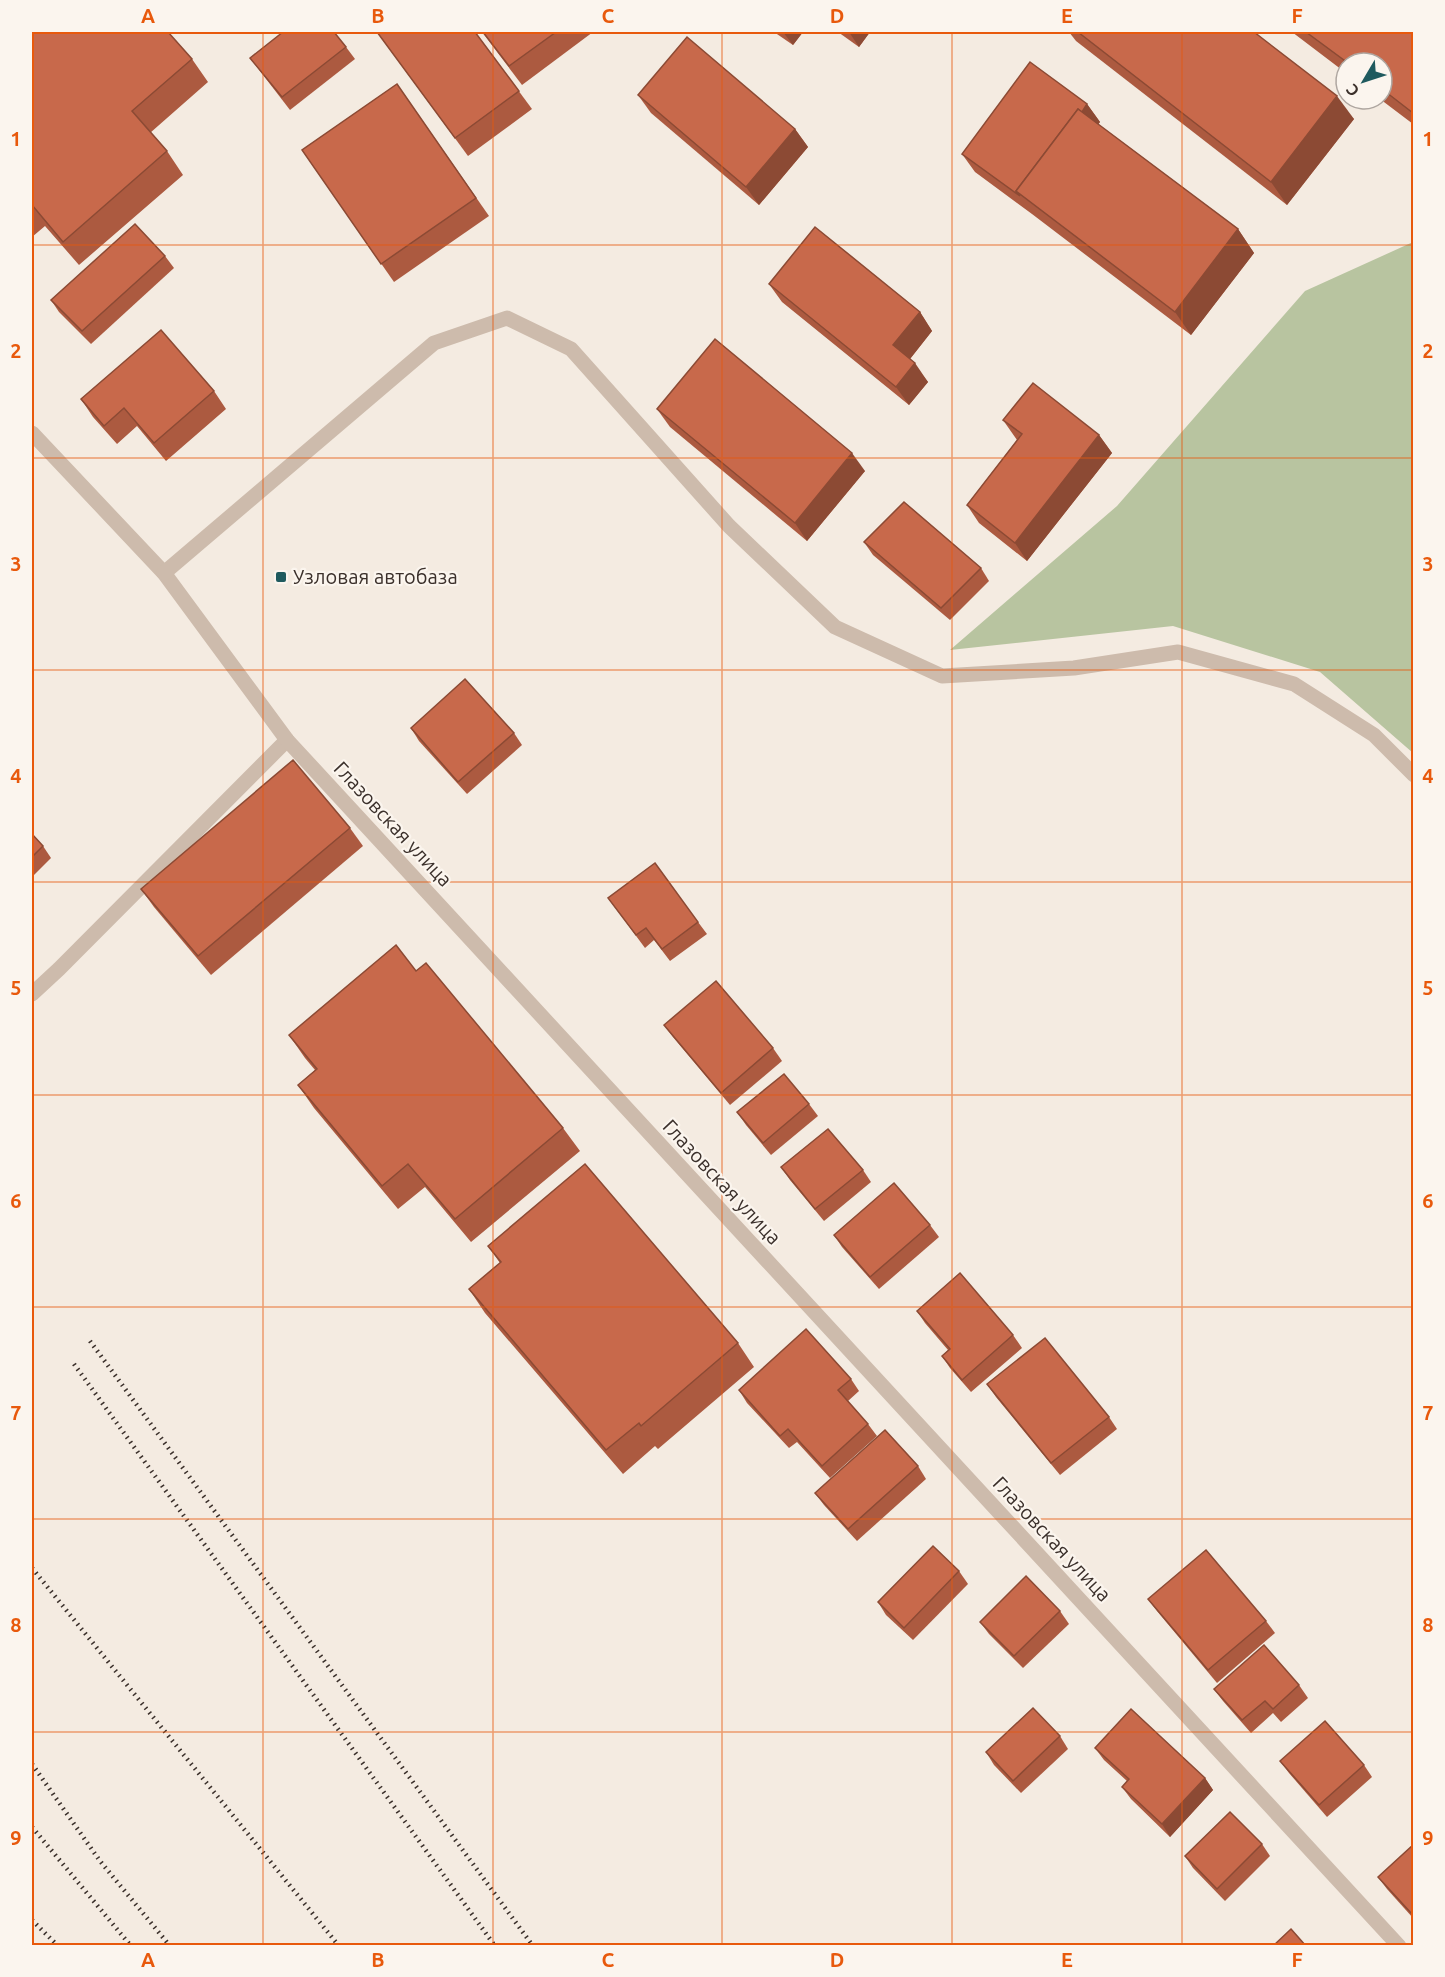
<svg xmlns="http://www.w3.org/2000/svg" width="1445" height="1977" font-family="Ubuntu,sans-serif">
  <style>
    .green { fill: #b8c4a0 }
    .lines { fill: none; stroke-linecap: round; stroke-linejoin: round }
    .service { stroke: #cdbbac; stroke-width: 15 }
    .minor { stroke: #cdbbac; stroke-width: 15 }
    .rail { stroke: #3b302b; stroke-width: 4.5; stroke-dasharray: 1.5 4.5; stroke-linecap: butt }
    .wall { fill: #ac5a40 }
    .shaded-wall { fill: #8c4a34 }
    .building { fill: #c8694b; stroke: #8c4a34; stroke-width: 1.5 }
    .grid { fill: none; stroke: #e8590c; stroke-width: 1.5; stroke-opacity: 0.55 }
    .poi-dot { fill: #1f5a5e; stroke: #fbf5ee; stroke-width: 2 }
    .labels { text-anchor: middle; stroke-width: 4.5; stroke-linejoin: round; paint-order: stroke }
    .poi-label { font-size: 20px; fill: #3b302b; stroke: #fbf5ee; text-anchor: start }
    .street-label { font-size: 20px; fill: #3b302b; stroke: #fbf5ee }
    .neatline { fill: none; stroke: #e8590c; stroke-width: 2 }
    .grid-label { font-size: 20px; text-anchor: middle; font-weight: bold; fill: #e8590c }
  </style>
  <rect width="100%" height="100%" fill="#f4ebe1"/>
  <!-- green -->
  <path class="green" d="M1413 242V753L1320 672 1173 626 950 650 1117 506 1305 291Z"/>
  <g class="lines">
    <!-- service -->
    <path class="service" d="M32 994 59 969 287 740"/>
    <!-- minor -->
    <g class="minor">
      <path d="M32 433 164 573 287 740 1399 1946"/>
      <path d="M164 573 434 343 507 318 571 349 729 526 835 627 942 676 1074 668 1178 652 1294 684 1374 735 1414 775"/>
    </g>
    <!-- rail -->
    <g class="rail">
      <path d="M90 1341 533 1946"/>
      <path d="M74 1364 495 1946"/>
      <path d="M32 1568 339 1946"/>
      <path d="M32 1764 100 1861 170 1946"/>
      <path d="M32 1827 131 1946"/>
      <path d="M32 1920 58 1946"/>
    </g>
  </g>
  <!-- wall -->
  <g class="wall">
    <path d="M32 32 192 59 208 82 150 133 167 151 183 175 79 265 45 226 32 237Z"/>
    <path d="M377 32H475L532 109 468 156Z"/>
    <path d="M482 32H593L522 85Z"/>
    <path d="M774 32H803L793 45Z"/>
    <path d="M838 32H870L859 47Z"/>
    <path d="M1069 32H1254L1354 119 1287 205 1076 41Z"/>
    <path d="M1292 32H1413V124L1380 99H1382V63H1346V73Z"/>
    <path d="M346 47 355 59 290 110 250 58Z"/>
    <path d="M397 84 489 216 394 282 302 150Z"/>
    <path d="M638 95 795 129 808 147 759 205 651 113Z"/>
    <path d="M1087 104 1100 122 1098 124 1238 229 1254 253 1191 335 1032 214 975 172 962 154Z"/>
    <path d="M165 256 174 268 91 344 59 312 51 300Z"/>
    <path d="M769 284 920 312 932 331 910 359 928 382 909 405 782 302Z"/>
    <path d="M214 391 226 409 166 461 137 426 117 444 93 417 81 399Z"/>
    <path d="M657 409 865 471 807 541 670 427Z"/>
    <path d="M1003 420 1099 435 1112 453 1027 561 979 523 967 505 1017 440Z"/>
    <path d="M864 542 981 568 989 581 950 620 873 555Z"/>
    <path d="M411 728 514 733 522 745 467 794 419 741Z"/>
    <path d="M350 828 363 846 211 975 154 907 141 889Z"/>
    <path d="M32 834 43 846 51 858 32 877Z"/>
    <path d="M608 898 698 922 707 934 670 961 654 940 645 948Z"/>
    <path d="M416 971 563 1128 580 1151 471 1242 425 1187 398 1209 314 1108 298 1085 315 1070 305 1058 289 1035Z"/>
    <path d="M664 1025 773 1048 782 1061 730 1105 673 1037Z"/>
    <path d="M809 1104 818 1116 771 1155 746 1125 737 1112Z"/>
    <path d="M781 1167 863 1170 871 1182 824 1221 790 1180Z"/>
    <path d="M930 1225 939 1237 879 1289 842 1247 834 1235Z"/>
    <path d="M488 1246 738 1343 754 1367 658 1449 655 1446 623 1474 485 1313 469 1289 500 1263Z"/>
    <path d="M917 1311 1013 1335 1022 1348 971 1392 950 1368 942 1356 948 1350 925 1323Z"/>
    <path d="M851 1379 859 1391 848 1401 868 1424 877 1436 830 1478 797 1442 789 1448 747 1403 739 1390Z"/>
    <path d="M987 1384 1109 1417 1117 1429 1060 1475 996 1397Z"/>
    <path d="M918 1466 926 1479 857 1541 824 1505 815 1493Z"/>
    <path d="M959 1571 968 1584 913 1640 886 1615 878 1602Z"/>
    <path d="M1148 1599 1266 1621 1275 1633 1217 1683 1157 1611Z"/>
    <path d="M1060 1611 1069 1624 1023 1668 989 1634 980 1622Z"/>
    <path d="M1299 1685 1308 1698 1281 1722 1273 1713 1251 1733 1223 1701 1214 1689Z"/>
    <path d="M1060 1736 1068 1749 1021 1793 994 1765 986 1752Z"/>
    <path d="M1095 1748 1205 1778 1213 1790 1170 1837 1131 1799 1122 1787 1127 1781 1104 1760Z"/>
    <path d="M1280 1761 1364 1765 1372 1777 1327 1817 1289 1773Z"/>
    <path d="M1262 1844 1270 1856 1225 1901 1193 1868 1185 1856Z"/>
    <path d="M1413 1845V1918L1387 1889 1378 1877Z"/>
  </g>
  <!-- shaded-wall -->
  <g class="shaded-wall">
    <path d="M783 32H803L793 45Z"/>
    <path d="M849 32H870L859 47Z"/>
    <path d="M1337 96 1354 119 1287 205 1271 182Z"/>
    <path d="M1087 104 1100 122 1038 207 1021 194Z"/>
    <path d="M795 129 808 147 759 205 746 187Z"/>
    <path d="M1238 229 1254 253 1191 335 1175 312Z"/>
    <path d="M920 312 932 331 906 364 893 345Z"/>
    <path d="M915 363 928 382 909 405 896 387Z"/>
    <path d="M1099 435 1112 453 1027 561 1015 543Z"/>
    <path d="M852 453 865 471 807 541 795 523Z"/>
    <path d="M1205 1778 1213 1790 1170 1837 1162 1824Z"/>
  </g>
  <!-- building -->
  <g class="building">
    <path d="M32 32H168L192 59 132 111 167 151 63 242 32 205Z"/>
    <path d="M283 32H334L346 47 282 97 250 58Z"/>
    <path d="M377 32H475L519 91 455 138Z"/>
    <path d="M483 32H556L509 66Z"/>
    <path d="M1078 32H1254L1337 96 1271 182Z"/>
    <path d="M1306 32H1413V113L1382 89V63H1348Z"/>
    <path d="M687 37 795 129 746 187 638 95Z"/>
    <path d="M1030 62 1087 104 1082 112 1078 109 1016 191 1020 196 962 154Z"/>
    <path d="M397 84 476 198 381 264 302 150Z"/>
    <path d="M1078 109 1238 229 1175 312 1016 191Z"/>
    <path d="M135 224 165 256 82 331 51 300Z"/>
    <path d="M815 227 920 312 893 345 915 363 896 387 769 284Z"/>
    <path d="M161 330 214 391 154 443 124 408 104 426 81 399Z"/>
    <path d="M715 339 852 453 795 523 657 409Z"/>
    <path d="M1033 383 1099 435 1015 543 967 505 1022 434 1003 420Z"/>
    <path d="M904 502 981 568 941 608 864 542Z"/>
    <path d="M465 679 514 733 458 782 411 728Z"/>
    <path d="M293 760 350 828 198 956 141 889Z"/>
    <path d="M32 834 43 846 32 857Z"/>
    <path d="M655 863 698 922 662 949 646 928 636 935 608 898Z"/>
    <path d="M396 945 416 971 426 963 563 1128 455 1219 408 1164 382 1186 298 1085 317 1069 289 1035Z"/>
    <path d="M716 981 773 1048 721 1093 664 1025Z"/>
    <path d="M784 1074 809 1104 763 1143 737 1112Z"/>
    <path d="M828 1129 863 1170 815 1209 781 1167Z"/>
    <path d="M585 1164 738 1343 641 1426 639 1423 606 1450 469 1289 501 1262 488 1246Z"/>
    <path d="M894 1183 930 1225 870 1277 834 1235Z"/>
    <path d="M960 1273 1013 1335 962 1380 942 1356 950 1349 917 1311Z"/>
    <path d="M806 1329 851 1379 838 1390 868 1424 822 1466 788 1429 780 1436 739 1390Z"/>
    <path d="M1045 1338 1109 1417 1051 1463 987 1384Z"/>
    <path d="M885 1430 918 1466 848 1529 815 1493Z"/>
    <path d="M933 1546 959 1571 904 1628 878 1602Z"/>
    <path d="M1206 1550 1266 1621 1208 1670 1148 1599Z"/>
    <path d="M1026 1576 1060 1611 1014 1656 980 1622Z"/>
    <path d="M1264 1645 1299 1685 1273 1709 1265 1701 1242 1720 1214 1689Z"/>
    <path d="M1033 1708 1060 1736 1013 1781 986 1752Z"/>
    <path d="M1131 1709 1205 1778 1162 1824 1122 1787 1129 1779 1095 1748Z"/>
    <path d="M1325 1721 1364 1765 1319 1805 1280 1761Z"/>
    <path d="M1230 1812 1262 1844 1217 1889 1185 1856Z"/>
    <path d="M1413 1845V1912L1412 1914 1378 1877Z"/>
    <path d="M1291 1929 1306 1946H1273Z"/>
  </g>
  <!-- grid -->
  <path class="grid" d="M263 32V1946M493 32V1946M722 32V1946M952 32V1946M1182 32V1946M32 245H1414M32 458H1414M32 670H1414M32 882H1414M32 1095H1414M32 1307H1414M32 1519H1414M32 1732H1414"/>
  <!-- markers -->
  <rect class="poi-dot" x="275" y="571" width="12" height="12" rx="3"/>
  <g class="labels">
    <!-- poi labels -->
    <g class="poi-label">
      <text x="293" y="584">Узловая автобаза</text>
    </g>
    <!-- street labels -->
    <g class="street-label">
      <text transform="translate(393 824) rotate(47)" y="7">Глазовская улица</text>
      <text transform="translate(722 1182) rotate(47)" y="7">Глазовская улица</text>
      <text transform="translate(1052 1539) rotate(47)" y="7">Глазовская улица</text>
    </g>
  </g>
  <!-- border -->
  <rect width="1445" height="1977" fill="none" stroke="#fbf5ee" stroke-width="66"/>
  <!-- north arrow -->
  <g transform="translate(1364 81) rotate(231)"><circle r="28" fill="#fbf5ee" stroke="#aea6a0" stroke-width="1.5"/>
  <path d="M0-4.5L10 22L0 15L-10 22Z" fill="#1f5a5e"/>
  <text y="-9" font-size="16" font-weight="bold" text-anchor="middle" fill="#3b302b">С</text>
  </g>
  <rect x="33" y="33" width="1379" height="1911" class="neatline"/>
  <g class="grid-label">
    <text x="148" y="23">A</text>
    <text x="378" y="23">B</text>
    <text x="608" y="23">C</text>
    <text x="837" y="23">D</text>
    <text x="1067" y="23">E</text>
    <text x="1297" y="23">F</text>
    <text x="16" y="146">1</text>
    <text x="1428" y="146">1</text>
    <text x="16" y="358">2</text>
    <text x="1428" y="358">2</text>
    <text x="16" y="571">3</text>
    <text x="1428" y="571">3</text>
    <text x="16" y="783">4</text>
    <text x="1428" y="783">4</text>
    <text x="16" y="995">5</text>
    <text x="1428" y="995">5</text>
    <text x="16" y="1208">6</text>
    <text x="1428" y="1208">6</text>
    <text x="16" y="1420">7</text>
    <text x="1428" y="1420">7</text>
    <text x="16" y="1632">8</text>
    <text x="1428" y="1632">8</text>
    <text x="16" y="1845">9</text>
    <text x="1428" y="1845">9</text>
    <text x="148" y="1967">A</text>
    <text x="378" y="1967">B</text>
    <text x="608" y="1967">C</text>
    <text x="837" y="1967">D</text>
    <text x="1067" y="1967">E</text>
    <text x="1297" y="1967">F</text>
  </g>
</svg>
